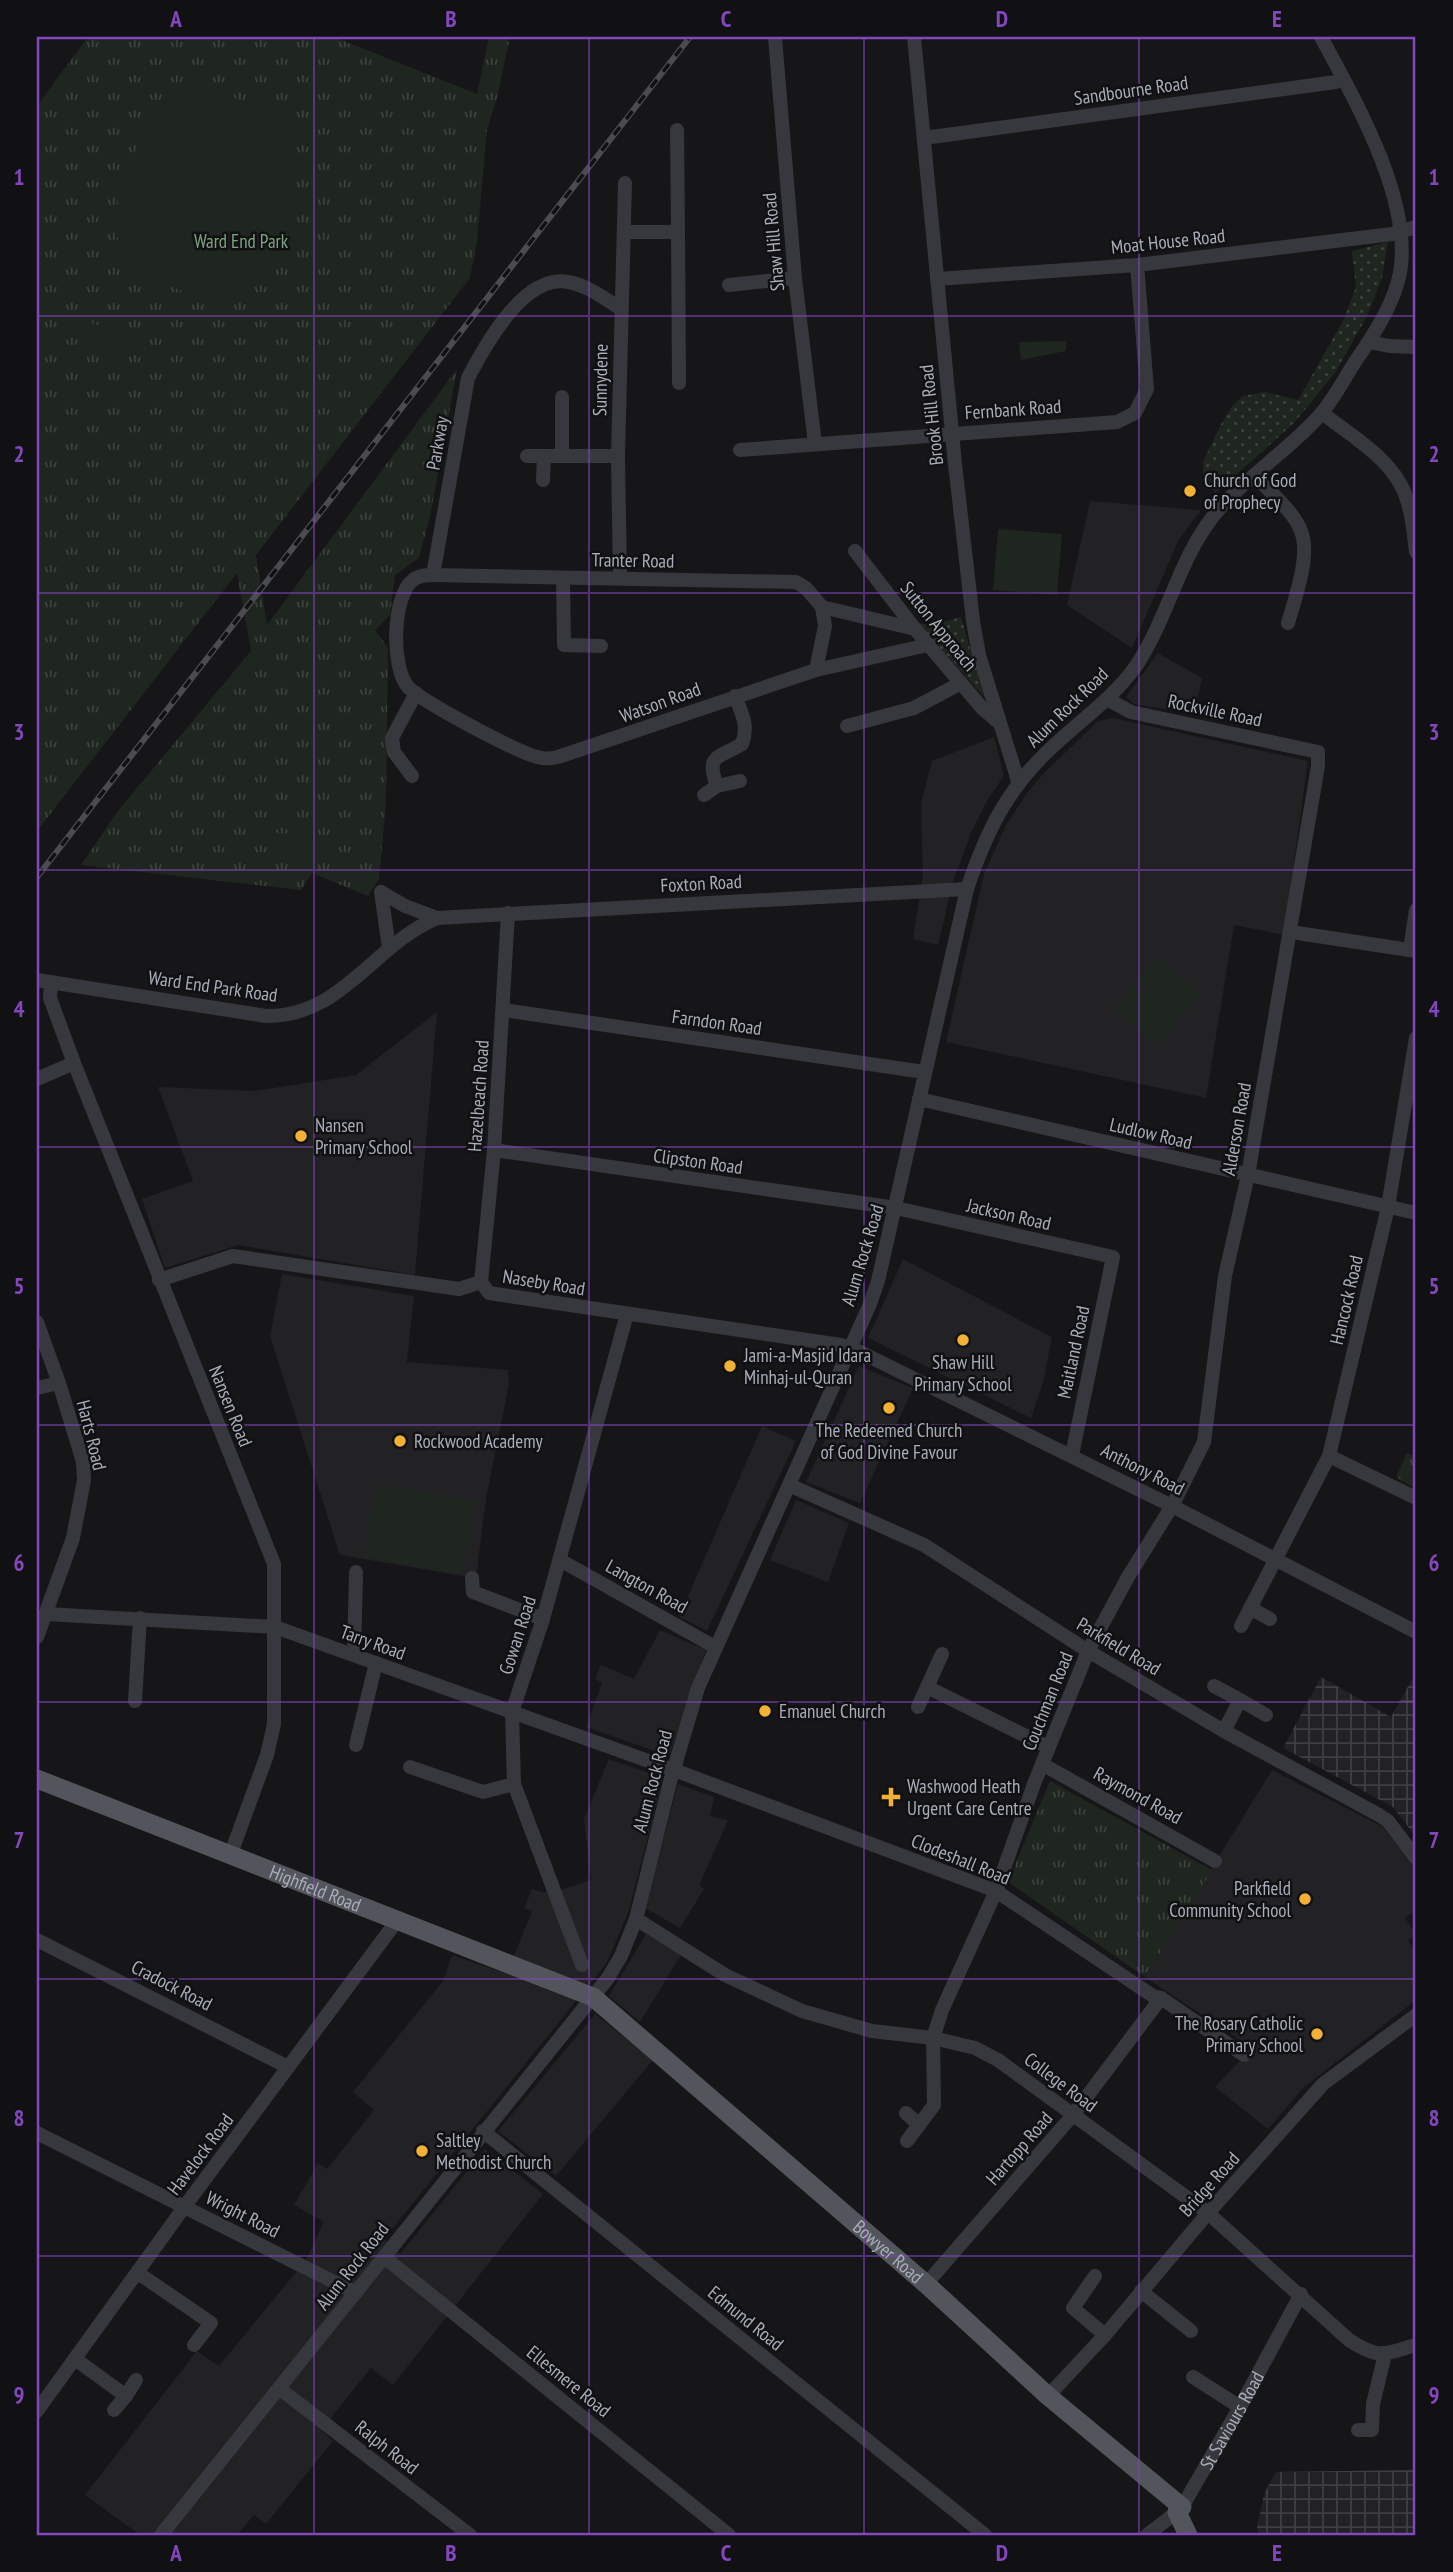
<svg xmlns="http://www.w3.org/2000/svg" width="1453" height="2572" font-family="'PT Sans Narrow',sans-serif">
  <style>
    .built { fill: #222225 }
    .industrial { fill: url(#industrial-grid) }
    .grass { fill: url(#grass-dots) }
    .park { fill: url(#park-tufts) }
    .garden { fill: #1e261f }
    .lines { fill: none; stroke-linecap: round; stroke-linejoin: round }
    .minor { stroke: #37383d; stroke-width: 14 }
    .major { stroke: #53555c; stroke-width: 19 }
    .rail-casing { stroke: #4a4c52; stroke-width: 6 }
    .rail { stroke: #111113; stroke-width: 3.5; stroke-dasharray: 10; stroke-linecap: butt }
    .grid { fill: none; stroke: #8446be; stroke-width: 2; stroke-opacity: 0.55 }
    .poi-dot { fill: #f2b134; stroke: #111113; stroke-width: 2.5 }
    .labels { text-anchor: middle; stroke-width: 5; stroke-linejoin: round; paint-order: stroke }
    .street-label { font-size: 19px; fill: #a8adb8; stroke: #111113 }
    .park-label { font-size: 19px; fill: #7fa381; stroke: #111113 }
    .poi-label { font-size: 19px; fill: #a8adb8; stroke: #111113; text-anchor: start }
    .neatline { fill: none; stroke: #8446be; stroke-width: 2.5 }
    .grid-label { font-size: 23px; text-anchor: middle; font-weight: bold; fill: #8446be }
  </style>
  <defs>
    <pattern id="industrial-grid" width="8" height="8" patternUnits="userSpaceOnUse" patternTransform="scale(1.75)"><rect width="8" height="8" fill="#222225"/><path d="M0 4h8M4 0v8" fill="none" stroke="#3f3f43"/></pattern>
    <pattern id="grass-dots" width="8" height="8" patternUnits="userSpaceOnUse" patternTransform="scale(1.75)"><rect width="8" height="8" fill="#1e261f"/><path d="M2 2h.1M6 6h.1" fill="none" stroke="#3c433d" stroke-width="1.8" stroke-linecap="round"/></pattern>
    <pattern id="park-tufts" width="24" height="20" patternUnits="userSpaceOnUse" patternTransform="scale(1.75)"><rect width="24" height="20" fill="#1e261f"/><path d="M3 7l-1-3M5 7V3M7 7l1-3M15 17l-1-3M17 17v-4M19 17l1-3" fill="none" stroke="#3c433d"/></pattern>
  </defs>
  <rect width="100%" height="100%" fill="#161618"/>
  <!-- built -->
  <g class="built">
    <path d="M1090 501 1201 510 1178 541 1132 648 1067 605Z"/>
    <path d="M1158 653 1202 678 1194 714 1134 704 1126 697Z"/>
    <path d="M1113 718 1308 761 1284 935 1234 925 1206 1098 946 1042 984 874 1006 825 1027 793 1044 773 1098 721Z"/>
    <path d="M994 737 1004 776 988 799 971 833 953 881 938 945 913 939 923 874 921 804 932 761Z"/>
    <path d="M437 1012 415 1275 238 1245 165 1268 142 1199 193 1181 158 1087 255 1091 356 1075Z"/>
    <path d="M903 1259 1052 1337 1043 1383 1031 1418 868 1338Z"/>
    <path d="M282 1274 414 1296 407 1362 508 1370 509 1384 486 1498 476 1578 340 1555 270 1336Z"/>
    <path d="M859 1366 913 1388 860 1503 806 1482Z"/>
    <path d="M762 1426 796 1441 707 1631 679 1617Z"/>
    <path d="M796 1500 849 1523 828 1582 770 1560Z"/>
    <path d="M660 1630 706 1650 669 1756 586 1727 602 1683 595 1679 601 1665 634 1679Z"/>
    <path d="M609 1759 663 1778 629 1910 617 1939 606 1964 590 1984 578 1983 514 1956 532 1911 524 1908 532 1889 541 1892 557 1891 591 1880 584 1819Z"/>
    <path d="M1272 1770 1383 1827 1416 1869V1910L1405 1918 1416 1934 1408 1941 1416 1952V2000L1304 2087 1268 2129 1215 2087 1252 2048 1145 1977Z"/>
    <path d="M678 1784 714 1797 710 1816 728 1820 699 1885 704 1889 680 1928 645 1908Z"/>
    <path d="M646 1934 681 1955 640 2022 609 1996Z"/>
    <path d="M452 1955 575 1997 576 2001 384 2239 400 2254 485 2149 543 2194 393 2385 371 2368 321 2430 333 2441 266 2524 254 2515 237 2535H140L85 2495 197 2351 219 2366 306 2260 324 2222 294 2205 318 2163 327 2169 374 2110 353 2092 443 1981Z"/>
    <path d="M595 2014 653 2060 556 2176 498 2131Z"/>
  </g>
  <!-- industrial -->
  <g class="industrial">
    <path d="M1416 1672V1837L1393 1807 1283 1748 1321 1677 1391 1717Z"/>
    <path d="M1416 2470V2535H1259L1257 2527 1264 2494 1276 2472Z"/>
  </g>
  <!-- grass -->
  <g class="grass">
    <path d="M1388 242 1382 278 1367 316 1335 373 1294 423 1216 493 1203 482V462L1220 426 1233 405 1243 396 1265 392 1298 400 1344 319 1356 287 1352 251Z"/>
    <path d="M961 617 984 697 918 623 930 625Z"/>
  </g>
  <!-- park -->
  <g class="park">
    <path d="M88 37H334L477 94 489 37H510L497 98 487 129 477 242 470 278 256 555 267 625 457 369 430 516 419 558 395 575 390 615 375 630 388 648 386 804 379 879 368 896 312 873 301 890 81 865 117 812 251 651 237 573 37 831V106Z"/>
    <path d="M1407 1453 1416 1457V1489L1396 1477Z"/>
    <path d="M1050 1781 1212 1870 1145 1977 1008 1882Z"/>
  </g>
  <!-- garden -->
  <g class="garden">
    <path d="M200 89 223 94 261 107 278 118 293 135 301 163 288 218 267 268 245 289 221 299 195 296 134 272 123 255 115 229 118 201 145 123 177 91Z"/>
    <path d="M83 319 124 337 118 349 78 331Z"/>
    <path d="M1066 341V351L1021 360 1019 342Z"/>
    <path d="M998 529 1062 534 1057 595 993 590Z"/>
    <path d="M269 832 313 836 310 863 267 859Z"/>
    <path d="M1155 957 1200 992 1180 1018 1135 982Z"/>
    <path d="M1133 984 1178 1020 1158 1045 1113 1010Z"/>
    <path d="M376 1484 475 1501 462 1574 364 1557Z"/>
  </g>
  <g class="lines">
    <!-- minor -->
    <g class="minor">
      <path d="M775 37 795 278 815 444"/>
      <path d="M914 37 955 464 973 621 979 655 1019 784"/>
      <path d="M677 130 678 232"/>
      <path d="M924 138 1336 82 1343 78"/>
      <path d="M624 232H678L679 383"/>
      <path d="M937 279 1137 265 1392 234 1416 227"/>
      <path d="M729 285 795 278"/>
      <path d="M621 309C604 298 587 285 568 282 524 274 485 345 468 378L433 575C426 575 419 575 413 580 392 596 391 668 408 687 421 701 523 756 542 758 547 759 553 758 558 757L816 670 928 645"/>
      <path d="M1369 342 1389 346 1416 347"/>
      <path d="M562 397V456"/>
      <path d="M1322 413C1353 437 1398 462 1408 503 1413 519 1414 536 1416 552"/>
      <path d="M740 450 1117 422 1135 413 1147 389 1137 265"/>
      <path d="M527 456H618"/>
      <path d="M1255 475C1269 492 1293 510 1301 531 1311 555 1295 598 1288 623"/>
      <path d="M543 480 544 456"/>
      <path d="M855 551 915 629 982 708 997 721"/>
      <path d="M433 575 796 582 806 588 822 607 915 629"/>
      <path d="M620 578 618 456 625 183"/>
      <path d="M563 579 564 645 601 646"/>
      <path d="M816 670 825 626 822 607"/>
      <path d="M847 726 914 708 961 683"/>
      <path d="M412 776 394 752 392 738 416 693"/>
      <path d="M717 786C705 754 719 758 742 744 749 726 742 714 735 696"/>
      <path d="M704 795 717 786 740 781"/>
      <path d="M381 892 405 906 437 918"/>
      <path d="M381 892 389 948"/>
      <path d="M1291 932 1416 951"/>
      <path d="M1410 950 1416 910"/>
      <path d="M37 980 266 1016C342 1017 373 945 437 918L967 889"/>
      <path d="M51 982 50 998 74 1063 274 1564V1724L267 1755 230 1856"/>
      <path d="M504 1010 924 1072"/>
      <path d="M37 1079 74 1063"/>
      <path d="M919 1099 1416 1213"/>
      <path d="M494 1150 896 1208 1113 1257 1072 1455"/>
      <path d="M159 1280 233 1256 459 1289 481 1282"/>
      <path d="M481 1282 489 1293 841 1345 858 1351 1172 1506 1416 1632"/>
      <path d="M481 1282 494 1150 508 913"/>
      <path d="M37 1322 59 1383 83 1462 84 1480 73 1538 37 1637"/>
      <path d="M37 1388 59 1383"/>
      <path d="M1329 1456 1416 1498"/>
      <path d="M789 1485 924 1545 1088 1651 1224 1731 1379 1815 1388 1821 1416 1858"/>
      <path d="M560 1560 715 1647"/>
      <path d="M472 1578 473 1592 543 1619"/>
      <path d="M1250 1608 1270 1619"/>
      <path d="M46 1614 275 1627 682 1773 996 1891 1153 1996 1161 1998 1244 2055"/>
      <path d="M1241 1626 1329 1456 1388 1207 1416 1038"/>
      <path d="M354 1655 356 1572"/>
      <path d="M1214 1686 1240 1700 1224 1731"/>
      <path d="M927 1687 1048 1747"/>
      <path d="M1240 1700 1266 1715"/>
      <path d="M135 1701 140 1618"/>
      <path d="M918 1707 942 1654"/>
      <path d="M356 1745 376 1663"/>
      <path d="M1042 1764 1215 1861"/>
      <path d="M410 1767 483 1792 514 1784"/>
      <path d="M636 1919 725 1975 802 2011 872 2031 933 2038 975 2048 998 2060 1208 2213 1349 2340C1380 2360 1383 2354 1416 2345"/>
      <path d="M37 1940 288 2067"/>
      <path d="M582 1965 514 1784 512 1712 543 1619 627 1314"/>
      <path d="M906 2113 919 2125"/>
      <path d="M483 2131 985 2535"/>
      <path d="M37 2133 356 2293"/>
      <path d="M907 2141 934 2105 933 2038 942 2010 996 1891 1034 1784 1088 1651 1128 1577 1172 1506 1204 1442 1225 1276 1248 1175 1318 766V752L1131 712 1107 699"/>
      <path d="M384 2257 729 2535"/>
      <path d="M138 2273 211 2323 194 2345"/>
      <path d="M1095 2276 1073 2308 1105 2335"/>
      <path d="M926 2284 1073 2115 1161 1998"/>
      <path d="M1141 2291 1191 2331"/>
      <path d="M75 2359 126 2396 136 2380"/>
      <path d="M1193 2377 1240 2407"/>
      <path d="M280 2389 470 2535"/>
      <path d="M1048 2396 1105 2335 1208 2213 1323 2084 1416 2015"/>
      <path d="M114 2410 126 2396"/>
      <path d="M37 2411 185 2206 396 1922"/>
      <path d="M1358 2430H1372L1373 2404 1385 2354"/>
      <path id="s1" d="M1182 2507 1240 2407 1301 2294"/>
      <path d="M161 2535 608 1978 621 1956 636 1919 670 1782 698 1688 870 1304 878 1281 967 889C985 836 1004 794 1045 754 1075 724 1112 700 1136 666 1170 615 1179 554 1220 508 1250 474 1290 449 1320 415 1334 399 1344 379 1355 362 1373 336 1394 304 1400 273 1413 200 1355 100 1321 37"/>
      <path d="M1147 2535 1177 2512"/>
    </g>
    <!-- major -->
    <path class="major" id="s2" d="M37 1779 593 1997 926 2284 1048 2396 1182 2507 1177 2512 1188 2535"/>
    <defs>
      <path id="rail" d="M37 877 690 37"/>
    </defs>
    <!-- rail casing -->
    <use href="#rail" class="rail-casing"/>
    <!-- rail -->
    <use href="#rail" class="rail"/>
  </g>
  <!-- grid -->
  <path class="grid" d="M314 37V2535M589 37V2535M864 37V2535M1139 37V2535M37 316H1416M37 593H1416M37 870H1416M37 1147H1416M37 1425H1416M37 1702H1416M37 1979H1416M37 2256H1416"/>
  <!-- markers -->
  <g class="poi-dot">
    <circle cx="1190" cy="491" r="7"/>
    <circle cx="301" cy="1136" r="7"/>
    <circle cx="963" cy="1340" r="7"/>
    <circle cx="730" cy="1366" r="7"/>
    <circle cx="889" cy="1408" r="7"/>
    <circle cx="400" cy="1441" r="7"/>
    <circle cx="765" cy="1711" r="7"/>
    <path d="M887.5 1786.5h7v7h7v7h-7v7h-7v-7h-7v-7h7z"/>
    <circle cx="1305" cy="1899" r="7"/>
    <circle cx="1317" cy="2034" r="7"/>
    <circle cx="422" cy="2151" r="7"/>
  </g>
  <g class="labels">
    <!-- street labels -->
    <g class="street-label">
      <text transform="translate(1131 90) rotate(-8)" y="7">Sandbourne Road</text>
      <text transform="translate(1168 241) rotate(-6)" y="7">Moat House Road</text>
      <text transform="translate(773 242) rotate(-95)" y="7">Shaw Hill Road</text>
      <text transform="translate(600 380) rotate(-89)" y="7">Sunnydene</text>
      <text transform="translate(1013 409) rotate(-4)" y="7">Fernbank Road</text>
      <text transform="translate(931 415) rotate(-96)" y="7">Brook Hill Road</text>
      <text transform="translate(437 443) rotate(-80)" y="7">Parkway</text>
      <text transform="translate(633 560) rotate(1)" y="7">Tranter Road</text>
      <text transform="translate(939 626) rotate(51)" y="7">Sutton Approach</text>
      <text transform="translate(660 702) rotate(-20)" y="7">Watson Road</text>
      <text transform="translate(1067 707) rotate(-44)" y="7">Alum Rock Road</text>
      <text transform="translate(1215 710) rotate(12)" y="7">Rockville Road</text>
      <text transform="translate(701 883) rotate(-3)" y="7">Foxton Road</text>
      <text transform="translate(213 986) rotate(8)" y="7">Ward End Park Road</text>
      <text transform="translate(717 1022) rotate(8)" y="7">Farndon Road</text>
      <text transform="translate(478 1096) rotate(-86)" y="7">Hazelbeach Road</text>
      <text transform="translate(1236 1129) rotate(-80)" y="7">Alderson Road</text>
      <text transform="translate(1151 1133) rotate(13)" y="7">Ludlow Road</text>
      <text transform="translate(698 1161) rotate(8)" y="7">Clipston Road</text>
      <text transform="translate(1009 1214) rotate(13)" y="7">Jackson Road</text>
      <text transform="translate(862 1255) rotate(-73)" y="7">Alum Rock Road</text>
      <text transform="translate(544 1282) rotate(9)" y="7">Naseby Road</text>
      <text transform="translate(1346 1300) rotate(-77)" y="7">Hancock Road</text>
      <text transform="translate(1073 1352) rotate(-78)" y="7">Maitland Road</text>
      <text transform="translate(231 1406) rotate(68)" y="7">Nansen Road</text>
      <text transform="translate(92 1435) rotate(76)" y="7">Harts Road</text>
      <text transform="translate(1143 1469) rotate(27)" y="7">Anthony Road</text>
      <text transform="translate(647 1586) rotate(29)" y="7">Langton Road</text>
      <text transform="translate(517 1635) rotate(-72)" y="7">Gowan Road</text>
      <text transform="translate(373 1642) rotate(20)" y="7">Tarry Road</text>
      <text transform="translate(1119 1646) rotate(31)" y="7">Parkfield Road</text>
      <text transform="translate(1047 1701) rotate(-68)" y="7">Couchman Road</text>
      <text transform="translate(652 1781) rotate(-75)" y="7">Alum Rock Road</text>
      <text transform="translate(1138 1795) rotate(29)" y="7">Raymond Road</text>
      <text transform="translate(961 1859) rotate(22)" y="7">Clodeshall Road</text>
      <text dy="7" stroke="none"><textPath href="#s2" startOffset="299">Highfield Road</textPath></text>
      <text transform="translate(172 1985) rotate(27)" y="7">Cradock Road</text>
      <text transform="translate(1061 2082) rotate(37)" y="7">College Road</text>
      <text transform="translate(1019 2148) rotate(-49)" y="7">Hartopp Road</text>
      <text transform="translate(200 2154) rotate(-53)" y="7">Havelock Road</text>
      <text transform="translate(1209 2184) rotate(-48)" y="7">Bridge Road</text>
      <text transform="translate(243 2214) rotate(27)" y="7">Wright Road</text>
      <text dy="7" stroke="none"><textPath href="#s2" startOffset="987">Bowyer Road</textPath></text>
      <text transform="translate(352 2266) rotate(-52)" y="7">Alum Rock Road</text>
      <text transform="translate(746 2318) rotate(39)" y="7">Edmund Road</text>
      <text transform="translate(569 2381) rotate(39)" y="7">Ellesmere Road</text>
      <text dy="7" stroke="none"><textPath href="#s1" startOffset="100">St Saviours Road</textPath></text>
      <text transform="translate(387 2447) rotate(38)" y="7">Ralph Road</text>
    </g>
    <!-- park labels -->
    <g class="park-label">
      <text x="241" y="248">Ward End Park</text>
    </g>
    <!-- poi labels -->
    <g class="poi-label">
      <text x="1204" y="487">Church of God<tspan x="1204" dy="22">of Prophecy</tspan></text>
      <text x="315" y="1132">Nansen<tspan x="315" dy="22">Primary School</tspan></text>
      <text x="744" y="1362">Jami-a-Masjid Idara<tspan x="744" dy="22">Minhaj-ul-Quran</tspan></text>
      <text x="963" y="1369" text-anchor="middle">Shaw Hill<tspan x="963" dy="22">Primary School</tspan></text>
      <text x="889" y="1437" text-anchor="middle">The Redeemed Church<tspan x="889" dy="22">of God Divine Favour</tspan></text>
      <text x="414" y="1448">Rockwood Academy</text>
      <text x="779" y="1718">Emanuel Church</text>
      <text x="907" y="1793">Washwood Heath<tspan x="907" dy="22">Urgent Care Centre</tspan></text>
      <text x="1291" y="1895" text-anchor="end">Parkfield<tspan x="1291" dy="22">Community School</tspan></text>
      <text x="1303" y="2030" text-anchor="end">The Rosary Catholic<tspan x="1303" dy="22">Primary School</tspan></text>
      <text x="436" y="2147">Saltley<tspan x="436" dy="22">Methodist Church</tspan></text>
    </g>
  </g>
  <!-- border -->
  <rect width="1453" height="2572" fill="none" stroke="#111113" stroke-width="77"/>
  <rect x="38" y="38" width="1376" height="2496" class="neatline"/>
  <g class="grid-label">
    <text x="176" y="27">A</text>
    <text x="451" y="27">B</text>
    <text x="726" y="27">C</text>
    <text x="1002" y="27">D</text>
    <text x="1277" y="27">E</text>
    <text x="19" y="185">1</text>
    <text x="1434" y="185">1</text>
    <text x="19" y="462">2</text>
    <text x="1434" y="462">2</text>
    <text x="19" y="740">3</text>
    <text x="1434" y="740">3</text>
    <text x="19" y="1017">4</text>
    <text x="1434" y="1017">4</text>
    <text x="19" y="1294">5</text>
    <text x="1434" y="1294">5</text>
    <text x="19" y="1571">6</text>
    <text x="1434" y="1571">6</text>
    <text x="19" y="1848">7</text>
    <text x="1434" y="1848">7</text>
    <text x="19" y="2126">8</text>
    <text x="1434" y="2126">8</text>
    <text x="19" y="2403">9</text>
    <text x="1434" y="2403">9</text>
    <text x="176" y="2561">A</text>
    <text x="451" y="2561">B</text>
    <text x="726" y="2561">C</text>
    <text x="1002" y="2561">D</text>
    <text x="1277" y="2561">E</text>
  </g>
</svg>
